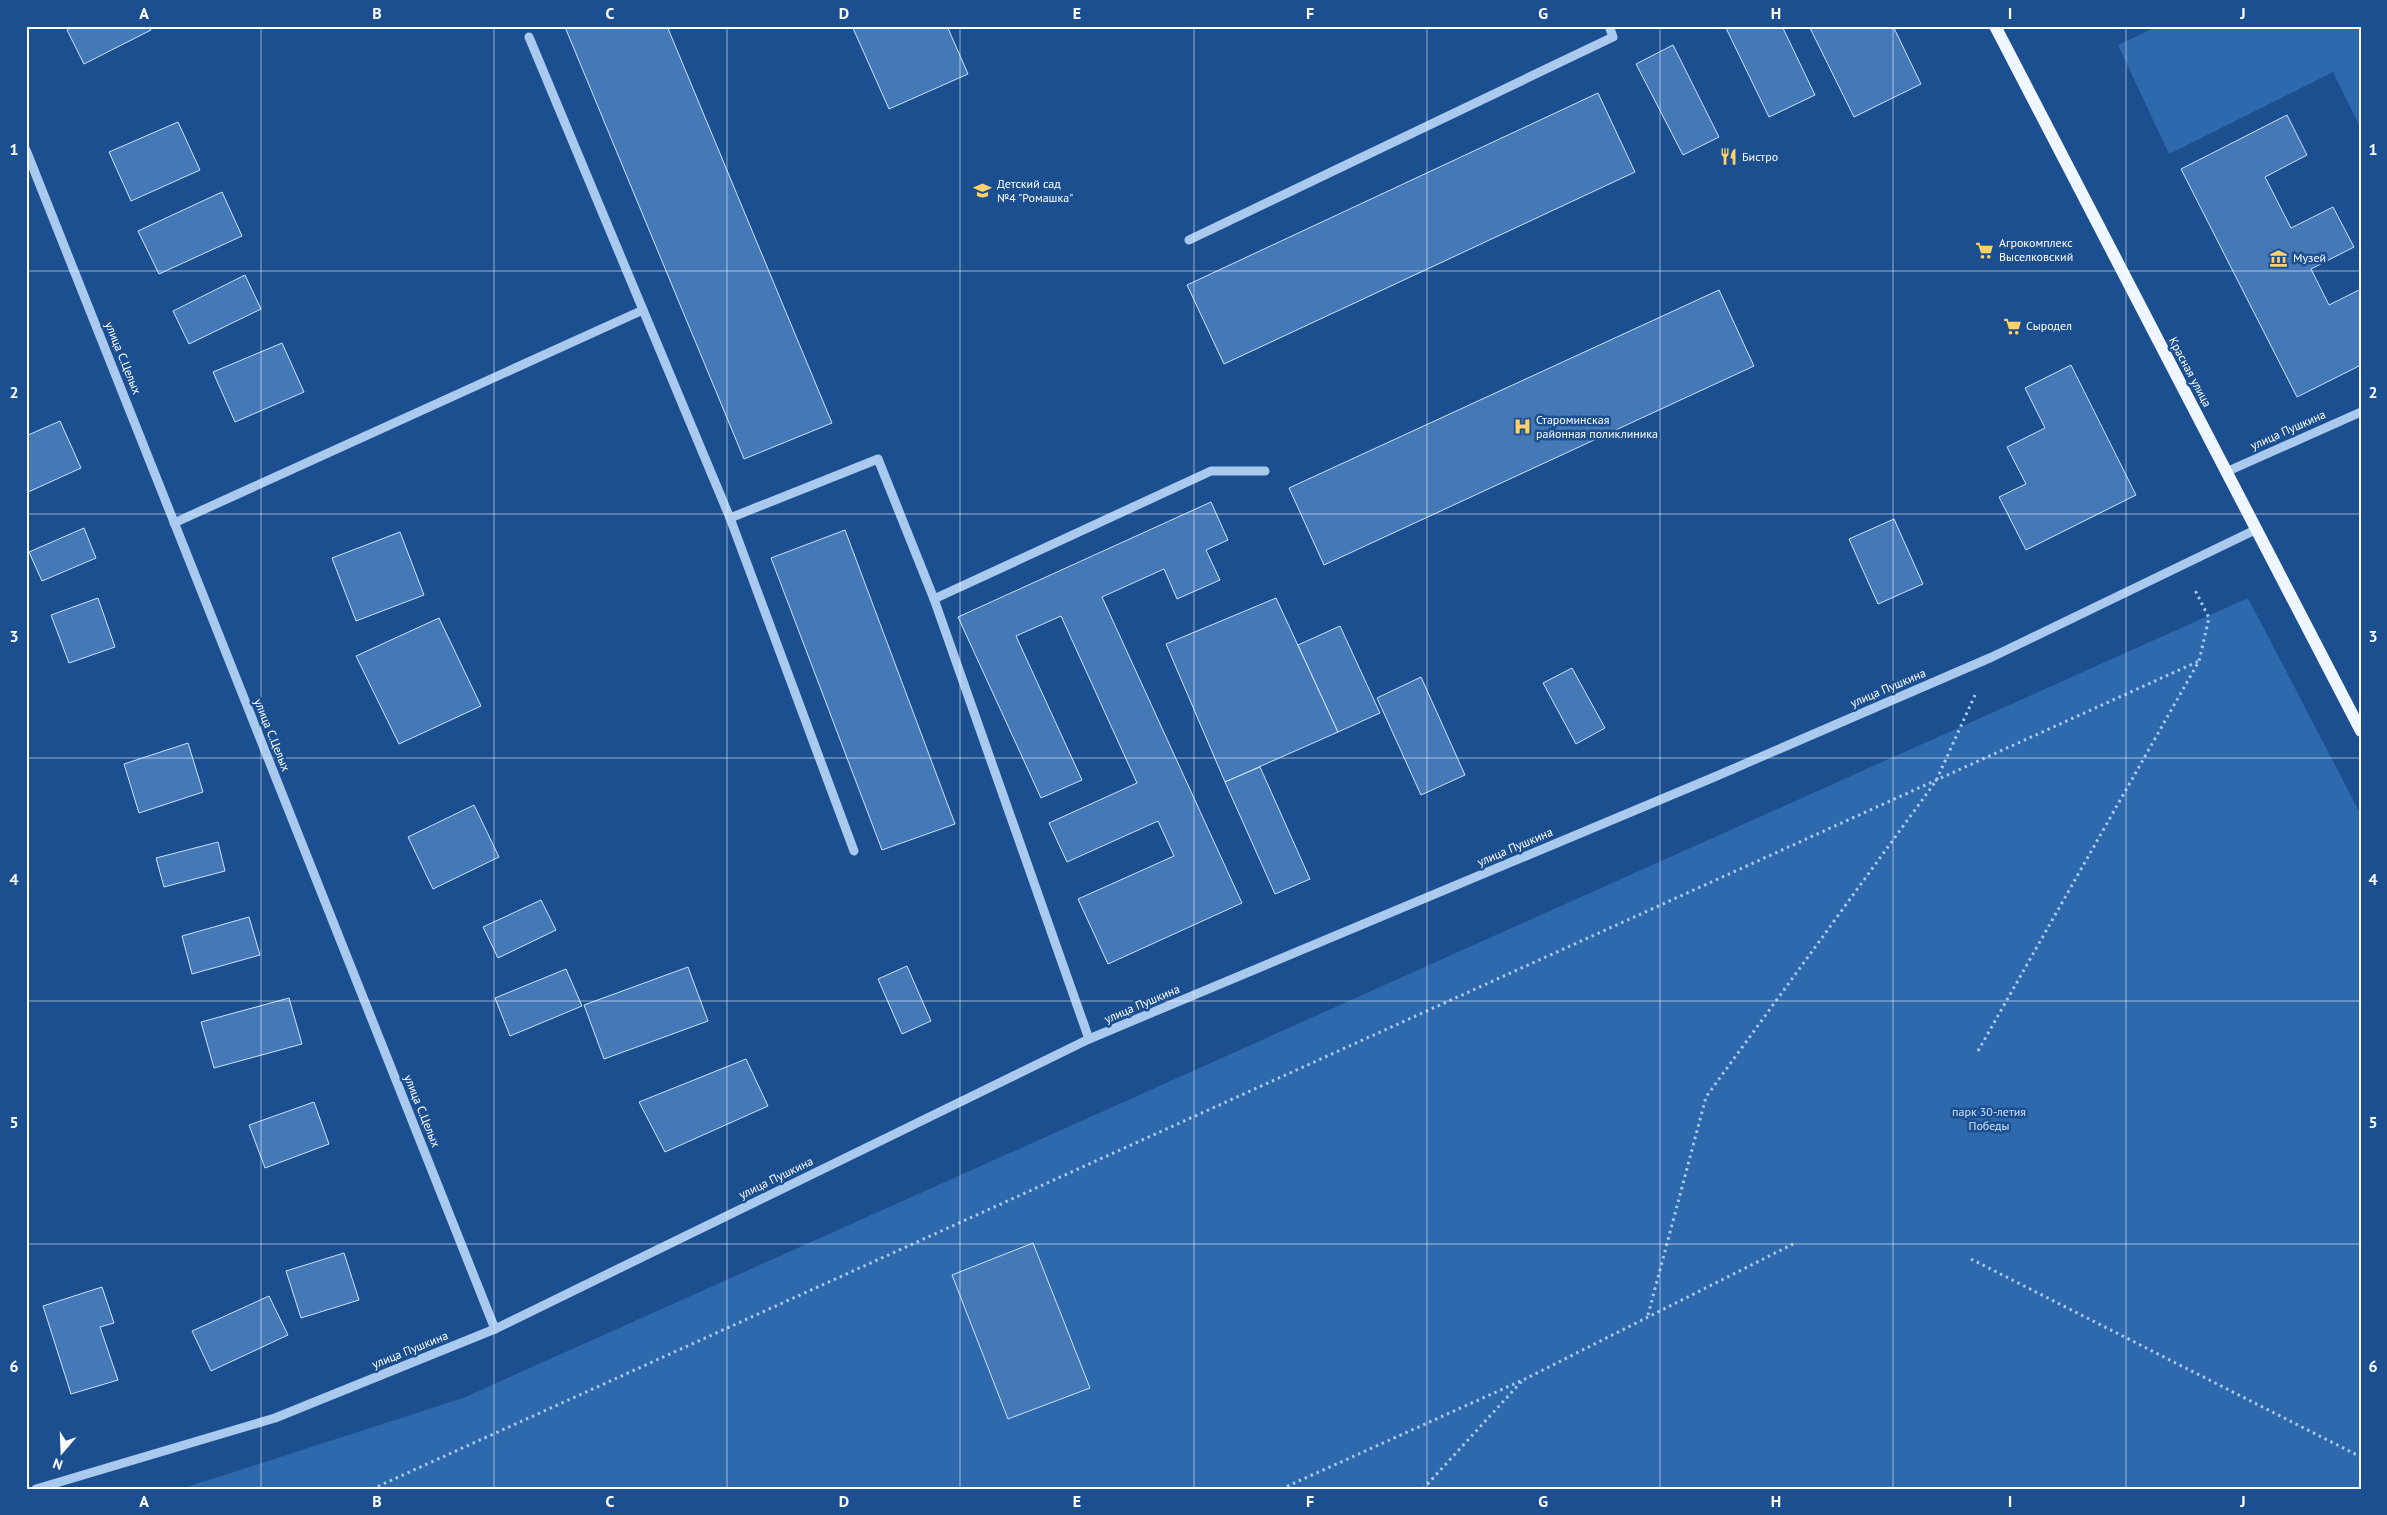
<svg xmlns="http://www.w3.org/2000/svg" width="2387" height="1515" font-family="'PT Sans',sans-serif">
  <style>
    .green { fill: #2e69ad }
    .building { fill: #4478b7; stroke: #cfe3fa }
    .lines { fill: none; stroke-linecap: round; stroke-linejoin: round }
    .path { stroke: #a9c9ee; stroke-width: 3; stroke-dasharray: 2.5 4; stroke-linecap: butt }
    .minor { stroke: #a9c9ee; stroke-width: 9 }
    .major { stroke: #f0f6ff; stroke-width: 12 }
    .grid { fill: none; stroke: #fff; stroke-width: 1; stroke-opacity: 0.55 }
    .labels { text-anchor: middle; stroke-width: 5; stroke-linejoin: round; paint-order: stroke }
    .poi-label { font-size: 12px; fill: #fff; stroke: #1b4f8f; text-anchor: start }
    .street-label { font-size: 12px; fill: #fff; stroke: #1b4f8f }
    .park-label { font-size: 12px; fill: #cfe3fa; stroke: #1b4f8f }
    .neatline { fill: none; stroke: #fff; stroke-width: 2 }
    .grid-label { font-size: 16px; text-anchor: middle; font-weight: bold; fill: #fff }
  </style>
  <rect width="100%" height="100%" fill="#1b4f8f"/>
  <!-- green -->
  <g class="green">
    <path d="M2158 26H2361V129L2333 72 2169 154 2118 45Z"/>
    <path d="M2248 598 2361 815V1489H181L463 1398Z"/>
  </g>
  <!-- building -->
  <g class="building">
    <path d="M74 26H149L151 30 84 64 67 30Z"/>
    <path d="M667 26 832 423 744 459 565 27Z"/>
    <path d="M852 26H947L968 74 889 109Z"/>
    <path d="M1725 26H1782L1815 95 1769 117Z"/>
    <path d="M1809 26H1893L1921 84 1854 117Z"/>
    <path d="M1673 45 1719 137 1683 155 1636 64Z"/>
    <path d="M1598 93 1635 172 1224 364 1187 285Z"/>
    <path d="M2287 115 2307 155 2265 177 2291 228 2333 207 2354 247 2311 269 2329 305 2361 289V365L2297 397 2181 169Z"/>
    <path d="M178 122 200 170 131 201 109 152Z"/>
    <path d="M222 192 242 236 159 274 138 231Z"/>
    <path d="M245 275 261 309 189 344 173 311Z"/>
    <path d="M1719 290 1754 366 1324 565 1289 488Z"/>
    <path d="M282 343 304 392 235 422 213 372Z"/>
    <path d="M2071 365 2136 495 2026 550 1999 497 2026 484 2007 447 2045 428 2025 388Z"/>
    <path d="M60 421 81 468 26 493V436Z"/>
    <path d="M1211 502 1228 540 1206 550 1220 580 1177 599 1164 569 1102 597 1242 903 1108 964 1078 899 1174 856 1158 821 1067 862 1049 823 1137 783 1061 616 1016 636 1082 780 1041 798 958 617Z"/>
    <path d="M1894 519 1923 584 1878 604 1849 539Z"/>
    <path d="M84 528 96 558 42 581 29 552Z"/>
    <path d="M845 530 955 824 882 850 771 558Z"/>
    <path d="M400 532 424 595 356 621 332 558Z"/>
    <path d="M98 598 115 647 69 663 51 615Z"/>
    <path d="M1276 598 1338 732 1225 782 1166 644Z"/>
    <path d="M439 618 481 706 399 744 356 656Z"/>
    <path d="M1340 626 1380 713 1338 732 1298 645Z"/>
    <path d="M1572 668 1605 728 1576 744 1543 683Z"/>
    <path d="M1421 677 1465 775 1421 795 1377 698Z"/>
    <path d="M188 743 203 792 139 813 124 764Z"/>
    <path d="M1260 767 1310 879 1275 894 1225 782Z"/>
    <path d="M474 805 499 857 433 889 408 837Z"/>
    <path d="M218 842 225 871 164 887 156 858Z"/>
    <path d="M541 900 556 930 498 958 483 927Z"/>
    <path d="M249 917 260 955 192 974 182 936Z"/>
    <path d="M907 966 931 1021 902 1034 878 979Z"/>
    <path d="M688 967 708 1021 604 1059 584 1005Z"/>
    <path d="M566 969 582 1006 510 1036 495 998Z"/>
    <path d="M289 998 302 1044 214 1068 201 1022Z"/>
    <path d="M746 1059 768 1106 665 1152 639 1102Z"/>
    <path d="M314 1102 329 1144 265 1168 249 1125Z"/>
    <path d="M1033 1243 1090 1388 1008 1419 952 1275Z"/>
    <path d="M344 1253 359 1300 301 1318 286 1271Z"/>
    <path d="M102 1287 114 1323 100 1327 118 1380 71 1394 43 1306Z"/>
    <path d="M269 1296 288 1335 211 1371 192 1331Z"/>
  </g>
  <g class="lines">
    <!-- path -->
    <g class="path">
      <path d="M1978 1051 2199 661 2209 618 2194 588"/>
      <path d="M1971 1259 2361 1457"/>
      <path d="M1648 1315 1706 1097 1936 781 1975 695"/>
      <path d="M372 1489 2199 661"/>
      <path d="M1281 1489 1525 1379 1793 1244"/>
      <path d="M1423 1489 1522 1381"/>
    </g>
    <!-- minor -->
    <g class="minor">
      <path d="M529 37 730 518"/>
      <path d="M26 150 495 1329"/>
      <path d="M1189 240 1613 37 1609 26"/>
      <path d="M2226 472 2361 412"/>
      <path d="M174 523 643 310"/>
      <path d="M854 851 730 518 878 459 934 599"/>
      <path d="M1089 1039 934 599 1211 471H1265"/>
      <path d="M36 1489 275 1418 495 1329 1089 1039 1712 778 1992 657 2255 530"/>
    </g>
    <!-- major -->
    <path class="major" d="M1995 26 2361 731"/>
  </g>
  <!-- grid -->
  <path class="grid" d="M261 26V1489M494 26V1489M727 26V1489M960 26V1489M1194 26V1489M1427 26V1489M1660 26V1489M1893 26V1489M2126 26V1489M26 271H2361M26 514H2361M26 758H2361M26 1001H2361M26 1244H2361"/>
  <!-- icons -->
  <defs>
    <symbol id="restaurant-bare" viewBox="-9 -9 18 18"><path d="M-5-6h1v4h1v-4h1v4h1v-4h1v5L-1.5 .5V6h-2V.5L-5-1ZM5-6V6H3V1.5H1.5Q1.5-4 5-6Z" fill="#ffd166" stroke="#1b4f8f" stroke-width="2.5" paint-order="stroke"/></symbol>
    <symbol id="school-bare" viewBox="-9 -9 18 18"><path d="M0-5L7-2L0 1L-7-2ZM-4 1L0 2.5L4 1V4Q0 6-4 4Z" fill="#ffd166" stroke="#1b4f8f" stroke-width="2.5" paint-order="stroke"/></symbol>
    <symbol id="supermarket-bare" viewBox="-9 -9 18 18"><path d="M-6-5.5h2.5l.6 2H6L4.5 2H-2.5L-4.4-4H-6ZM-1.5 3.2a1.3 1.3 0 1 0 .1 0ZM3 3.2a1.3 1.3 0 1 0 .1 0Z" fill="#ffd166" stroke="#1b4f8f" stroke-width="2.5" paint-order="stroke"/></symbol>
    <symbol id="museum-bare" viewBox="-9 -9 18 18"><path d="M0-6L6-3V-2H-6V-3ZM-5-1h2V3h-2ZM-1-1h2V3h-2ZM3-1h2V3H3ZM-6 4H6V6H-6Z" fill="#ffd166" stroke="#1b4f8f" stroke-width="2.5" paint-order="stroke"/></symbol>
    <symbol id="hospital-bare" viewBox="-9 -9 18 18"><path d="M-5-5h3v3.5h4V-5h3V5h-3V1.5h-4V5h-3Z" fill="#ffd166" stroke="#1b4f8f" stroke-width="2.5" paint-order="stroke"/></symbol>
  </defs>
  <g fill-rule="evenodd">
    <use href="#restaurant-bare" x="1716" y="144" width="25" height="25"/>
    <use href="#school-bare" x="970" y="178" width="25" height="25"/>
    <use href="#supermarket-bare" x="1972" y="238" width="25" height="25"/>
    <use href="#museum-bare" x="2266" y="246" width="25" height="25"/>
    <use href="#supermarket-bare" x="2000" y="314" width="25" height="25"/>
    <use href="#hospital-bare" x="1510" y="414" width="25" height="25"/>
  </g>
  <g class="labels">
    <!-- poi labels -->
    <g class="poi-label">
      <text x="1742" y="161">Бистро</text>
      <text x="997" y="188">Детский сад<tspan x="997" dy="14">№4 "Ромашка"</tspan></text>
      <text x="1999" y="247">Агрокомплекс<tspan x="1999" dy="14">Выселковский</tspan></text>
      <text x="2293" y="262">Музей</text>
      <text x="2026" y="330">Сыродел</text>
      <text x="1536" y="424">Староминская<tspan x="1536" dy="14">районная поликлиника</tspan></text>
    </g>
    <!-- street labels -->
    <g class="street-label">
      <text transform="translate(123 358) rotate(68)" y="4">улица С.Целых</text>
      <text transform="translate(2190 372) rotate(62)" y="4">Красная улица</text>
      <text transform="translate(2288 430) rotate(-24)" y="4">улица Пушкина</text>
      <text transform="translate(1888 688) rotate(-23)" y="4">улица Пушкина</text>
      <text transform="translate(272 735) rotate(68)" y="4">улица С.Целых</text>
      <text transform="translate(1515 847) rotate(-23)" y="4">улица Пушкина</text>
      <text transform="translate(1142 1004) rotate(-23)" y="4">улица Пушкина</text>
      <text transform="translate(422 1111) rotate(68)" y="4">улица С.Целых</text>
      <text transform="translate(776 1178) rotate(-26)" y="4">улица Пушкина</text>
      <text transform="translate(410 1350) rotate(-22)" y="4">улица Пушкина</text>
    </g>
    <!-- park labels -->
    <g class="park-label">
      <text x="1989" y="1116">парк 30-летия<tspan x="1989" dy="14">Победы</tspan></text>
    </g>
  </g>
  <!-- border -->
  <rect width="2387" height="1515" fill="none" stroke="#1b4f8f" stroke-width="55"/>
  <!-- north arrow -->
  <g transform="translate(62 1452) rotate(199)" stroke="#1b4f8f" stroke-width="4" paint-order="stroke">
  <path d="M0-4L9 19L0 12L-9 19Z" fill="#ffffff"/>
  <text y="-8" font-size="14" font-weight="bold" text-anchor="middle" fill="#ffffff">N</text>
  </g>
  <rect x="28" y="28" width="2332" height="1460" class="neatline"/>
  <g class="grid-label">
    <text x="144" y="19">A</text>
    <text x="377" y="19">B</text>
    <text x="610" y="19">C</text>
    <text x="844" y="19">D</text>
    <text x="1077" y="19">E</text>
    <text x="1310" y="19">F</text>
    <text x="1543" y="19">G</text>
    <text x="1776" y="19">H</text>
    <text x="2010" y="19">I</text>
    <text x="2243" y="19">J</text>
    <text x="14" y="155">1</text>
    <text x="2373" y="155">1</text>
    <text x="14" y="398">2</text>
    <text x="2373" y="398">2</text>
    <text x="14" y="642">3</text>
    <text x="2373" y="642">3</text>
    <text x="14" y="885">4</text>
    <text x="2373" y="885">4</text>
    <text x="14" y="1128">5</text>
    <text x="2373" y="1128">5</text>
    <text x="14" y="1372">6</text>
    <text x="2373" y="1372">6</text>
    <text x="144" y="1507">A</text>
    <text x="377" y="1507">B</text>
    <text x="610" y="1507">C</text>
    <text x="844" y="1507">D</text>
    <text x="1077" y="1507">E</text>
    <text x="1310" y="1507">F</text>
    <text x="1543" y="1507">G</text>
    <text x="1776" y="1507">H</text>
    <text x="2010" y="1507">I</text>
    <text x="2243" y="1507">J</text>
  </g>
</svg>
